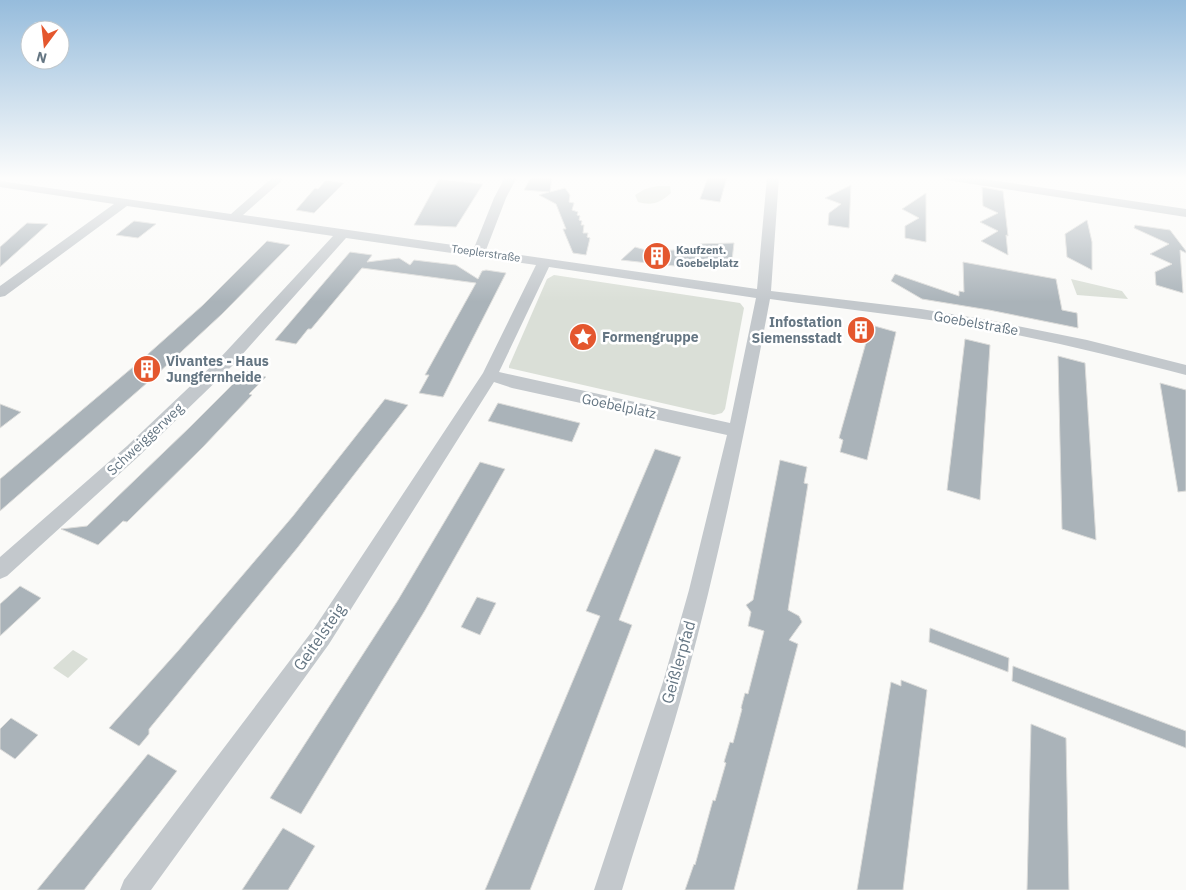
<svg xmlns="http://www.w3.org/2000/svg" width="1186" height="890" font-family="'IBM Plex Sans',sans-serif">
  <style>
    .green { fill: #dadfd7 }
    .building { fill: #aab3b9; stroke: #dcdcda }
    .lines { fill: none; stroke-linecap: round; stroke-linejoin: round }
    .minor { fill: #c3c8cc; fill-rule: evenodd }
    .labels { text-anchor: middle; stroke-width: 5; stroke-linejoin: round; paint-order: stroke }
    .far-poi-label { font-size: 11px; font-weight: bold; fill: #657683; stroke: #fff; text-anchor: start }
    .far-street-label { font-size: 11px; fill: #657683; stroke: #fff }
    .poi-label { font-size: 14px; font-weight: bold; fill: #657683; stroke: #fff; text-anchor: start }
    .street-label { font-size: 14px; fill: #657683; stroke: #fff }
    .near-street-label { font-size: 16px; fill: #657683; stroke: #fff }
  </style>
  <rect width="100%" height="100%" fill="#fafaf8"/>
  <!-- green -->
  <g class="green">
    <path d="M657 186H670L671 193C660 203 652 206 638 202L635 195 645 189Z"/>
    <path d="M554 275 740 303 744 308 725 409 722 413 714 415 509 368V366L547 279Z"/>
    <path d="M1071 279 1122 291 1128 299 1077 295Z"/>
    <path d="M73 650 88 659 68 678 53 668Z"/>
  </g>
  <!-- building -->
  <g class="building">
    <path d="M531 177H552L550 192 565 188 570 195 569 202 574 203 572 210 578 212 577 215 580 216 579 220 582 221 581 225H584L583 233H588L587 237 590 238 586 255 573 253 563 229H566L556 204 539 195 549 192 524 190Z"/>
    <path d="M708 177H727L720 202 700 199Z"/>
    <path d="M439 179 483 184 456 227 414 225Z"/>
    <path d="M326 180 344 183 314 213 296 210 315 188 318 189Z"/>
    <path d="M851 185 849 228 828 225 829 213 841 204 825 198Z"/>
    <path d="M982 187 1003 191 1008 236 1006 235 1008 255 981 241 998 231 980 222 998 213 983 206Z"/>
    <path d="M926 193V242L905 238V226L919 218 902 209Z"/>
    <path d="M1087 220 1092 242V270L1067 257 1065 234Z"/>
    <path d="M134 221 156 224 138 238 116 235Z"/>
    <path d="M27 223 48 224 0 267V247Z"/>
    <path d="M1135 225 1170 230 1186 251V253L1180 250 1183 293 1156 285 1155 272 1172 264 1150 254 1169 244 1134 228Z"/>
    <path d="M267 241 290 245 222 314 155 376 0 511V479L139 362 203 305Z"/>
    <path d="M734 243 731 269 685 264 684 267 621 260 635 247 649 251 701 249 699 244Z"/>
    <path d="M350 252 372 255 367 262 399 258 410 265 414 260 456 265 478 279 482 271 486 270 506 273 443 397 419 393 429 375H425L476 283 362 268 311 329H308L296 344 275 340Z"/>
    <path d="M963 262 1056 279 1062 310 1077 313 1078 328 989 310 922 299 891 281 895 274 959 296V291L964 292Z"/>
    <path d="M871 325 896 332 867 460 840 452 843 440 839 438Z"/>
    <path d="M965 339 990 345 980 500 947 490Z"/>
    <path d="M1058 356 1085 363 1096 540 1062 529Z"/>
    <path d="M245 371 266 377 249 394 252 395 203 447 127 522 123 521 98 545 61 529 87 526 190 427 236 381 239 375Z"/>
    <path d="M1160 383 1186 390V491L1178 492Z"/>
    <path d="M385 399 408 405 298 547 149 729V734L139 746 109 728 178 651 293 516Z"/>
    <path d="M498 403 580 423 572 442 488 421Z"/>
    <path d="M0 404 21 412 0 428Z"/>
    <path d="M655 449 681 457 619 620 632 625 578 768 530 890H485L600 616 586 611Z"/>
    <path d="M780 460 807 467 804 483 808 484 788 610 799 616 802 622 789 640 798 644 734 890H685L694 864 695 865 713 800 715 801 726 763 724 762 730 742 733 743 742 709 741 708 745 693 748 694 764 631 748 626 751 612 746 605 753 600Z"/>
    <path d="M480 462 505 469 424 612 301 814 270 798 398 600Z"/>
    <path d="M20 586 41 598 0 636V604Z"/>
    <path d="M477 597 496 603 480 635 461 627Z"/>
    <path d="M930 628 1009 658 1008 672 929 642Z"/>
    <path d="M1013 666 1186 731V748L1012 681Z"/>
    <path d="M901 680 927 690 903 890H857L891 682 901 686Z"/>
    <path d="M11 718 38 735 15 759 0 749V729Z"/>
    <path d="M1031 724 1066 738 1069 890H1027Z"/>
    <path d="M148 754 177 771 84 890H37Z"/>
    <path d="M283 828 315 846 288 890H242Z"/>
  </g>
  <g class="lines">
    <!-- minor -->
    <g class="minor">
      <path d="M273 177H286L243 215 474 248 494 198 505 177H517L506 198 486 250 757 289 767 177H779L771 291 921 309 988 320 1087 340 1186 365V375C1120 358 1053 341 985 329 914 316 842 309 770 299 746 427 720 554 686 680 667 751 643 820 622 890H594L663 682 689 590 727 435 512 388 494 382 329 644 151 890H120L124 880 313 630 483 373 536 265 346 238 232 366 139 456 7 576 0 579V557L127 446 220 358 333 236 127 206 5 296 0 297V286L114 204 0 187V181L231 214ZM549 267 756 298 730 423 499 372Z"/>
      <path d="M940 177H970L1186 209V217L946 180Z"/>
    </g>
  </g>
  <!-- sky -->
  <linearGradient id="sky" x2="0" y2="1"><stop stop-color="#96bcdc"/><stop offset="0.59" stop-color="#fdfdfc"/><stop offset="1" stop-color="#fdfdfc" stop-opacity="0"/></linearGradient>
  <rect width="1186" height="302" fill="url(#sky)"/>
  <!-- icons -->
  <defs>
    <symbol id="building-disc" viewBox="-11 -11 22 22"><circle r="9.5" fill="#e4572e" stroke="#fff"/><path d="M-4-6H4V6H1V3H-1V6H-4ZM-2.5-4.3h1.7v1.8h-1.7ZM.8-4.3h1.7v1.8H.8ZM-2.5-1h1.7V.8h-1.7ZM.8-1h1.7V.8H.8Z" fill="#fff"/></symbol>
    <symbol id="sight-disc" viewBox="-11 -11 22 22"><circle r="9.5" fill="#e4572e" stroke="#fff"/><path d="M0-6L1.8-2.2L6-1.7L2.9 1.2L3.7 5.4L0 3.3L-3.7 5.4L-2.9 1.2L-6-1.7L-1.8-2.2Z" fill="#fff"/></symbol>
  </defs>
  <g fill-rule="evenodd">
    <use href="#building-disc" x="641" y="240" width="32" height="32"/>
    <use href="#building-disc" x="845" y="314" width="32" height="32"/>
    <use href="#sight-disc" x="567" y="321" width="32" height="32"/>
    <use href="#building-disc" x="131" y="353" width="32" height="32"/>
  </g>
  <g class="labels">
    <!-- far-poi labels -->
    <g class="far-poi-label">
      <text x="676" y="254">Kaufzent.<tspan x="676" dy="13">Goebelplatz</tspan></text>
    </g>
    <!-- far-street labels -->
    <g class="far-street-label">
      <text transform="translate(486 253) rotate(8)" y="4">Toeplerstraße</text>
    </g>
    <!-- poi labels -->
    <g class="poi-label">
      <text x="842" y="327" text-anchor="end">Infostation<tspan x="842" dy="16">Siemensstadt</tspan></text>
      <text x="602" y="342">Formengruppe</text>
      <text x="166" y="366">Vivantes - Haus<tspan x="166" dy="16">Jungfernheide</tspan></text>
    </g>
    <!-- street labels -->
    <g class="street-label">
      <text transform="translate(976 323) rotate(10)" y="5">Goebelstraße</text>
      <text transform="translate(619 406) rotate(12)" y="5">Goebelplatz</text>
      <text transform="translate(145 439) rotate(-43)" y="5">Schweiggerweg</text>
    </g>
    <!-- near-street labels -->
    <g class="near-street-label">
      <text transform="translate(319 637) rotate(-55)" y="6">Geitelsteig</text>
      <text transform="translate(678 662) rotate(-74)" y="6">Geißlerpfad</text>
    </g>
  </g>
  <!-- north arrow -->
  <g transform="translate(45 45) rotate(195)"><circle r="24" fill="#ffffff" stroke="#c1c8cd"/>
  <path d="M0-4L9 19L0 12L-9 19Z" fill="#e4572e"/>
  <text y="-8" font-size="14" font-weight="bold" text-anchor="middle" fill="#657683">N</text>
  </g>
</svg>
